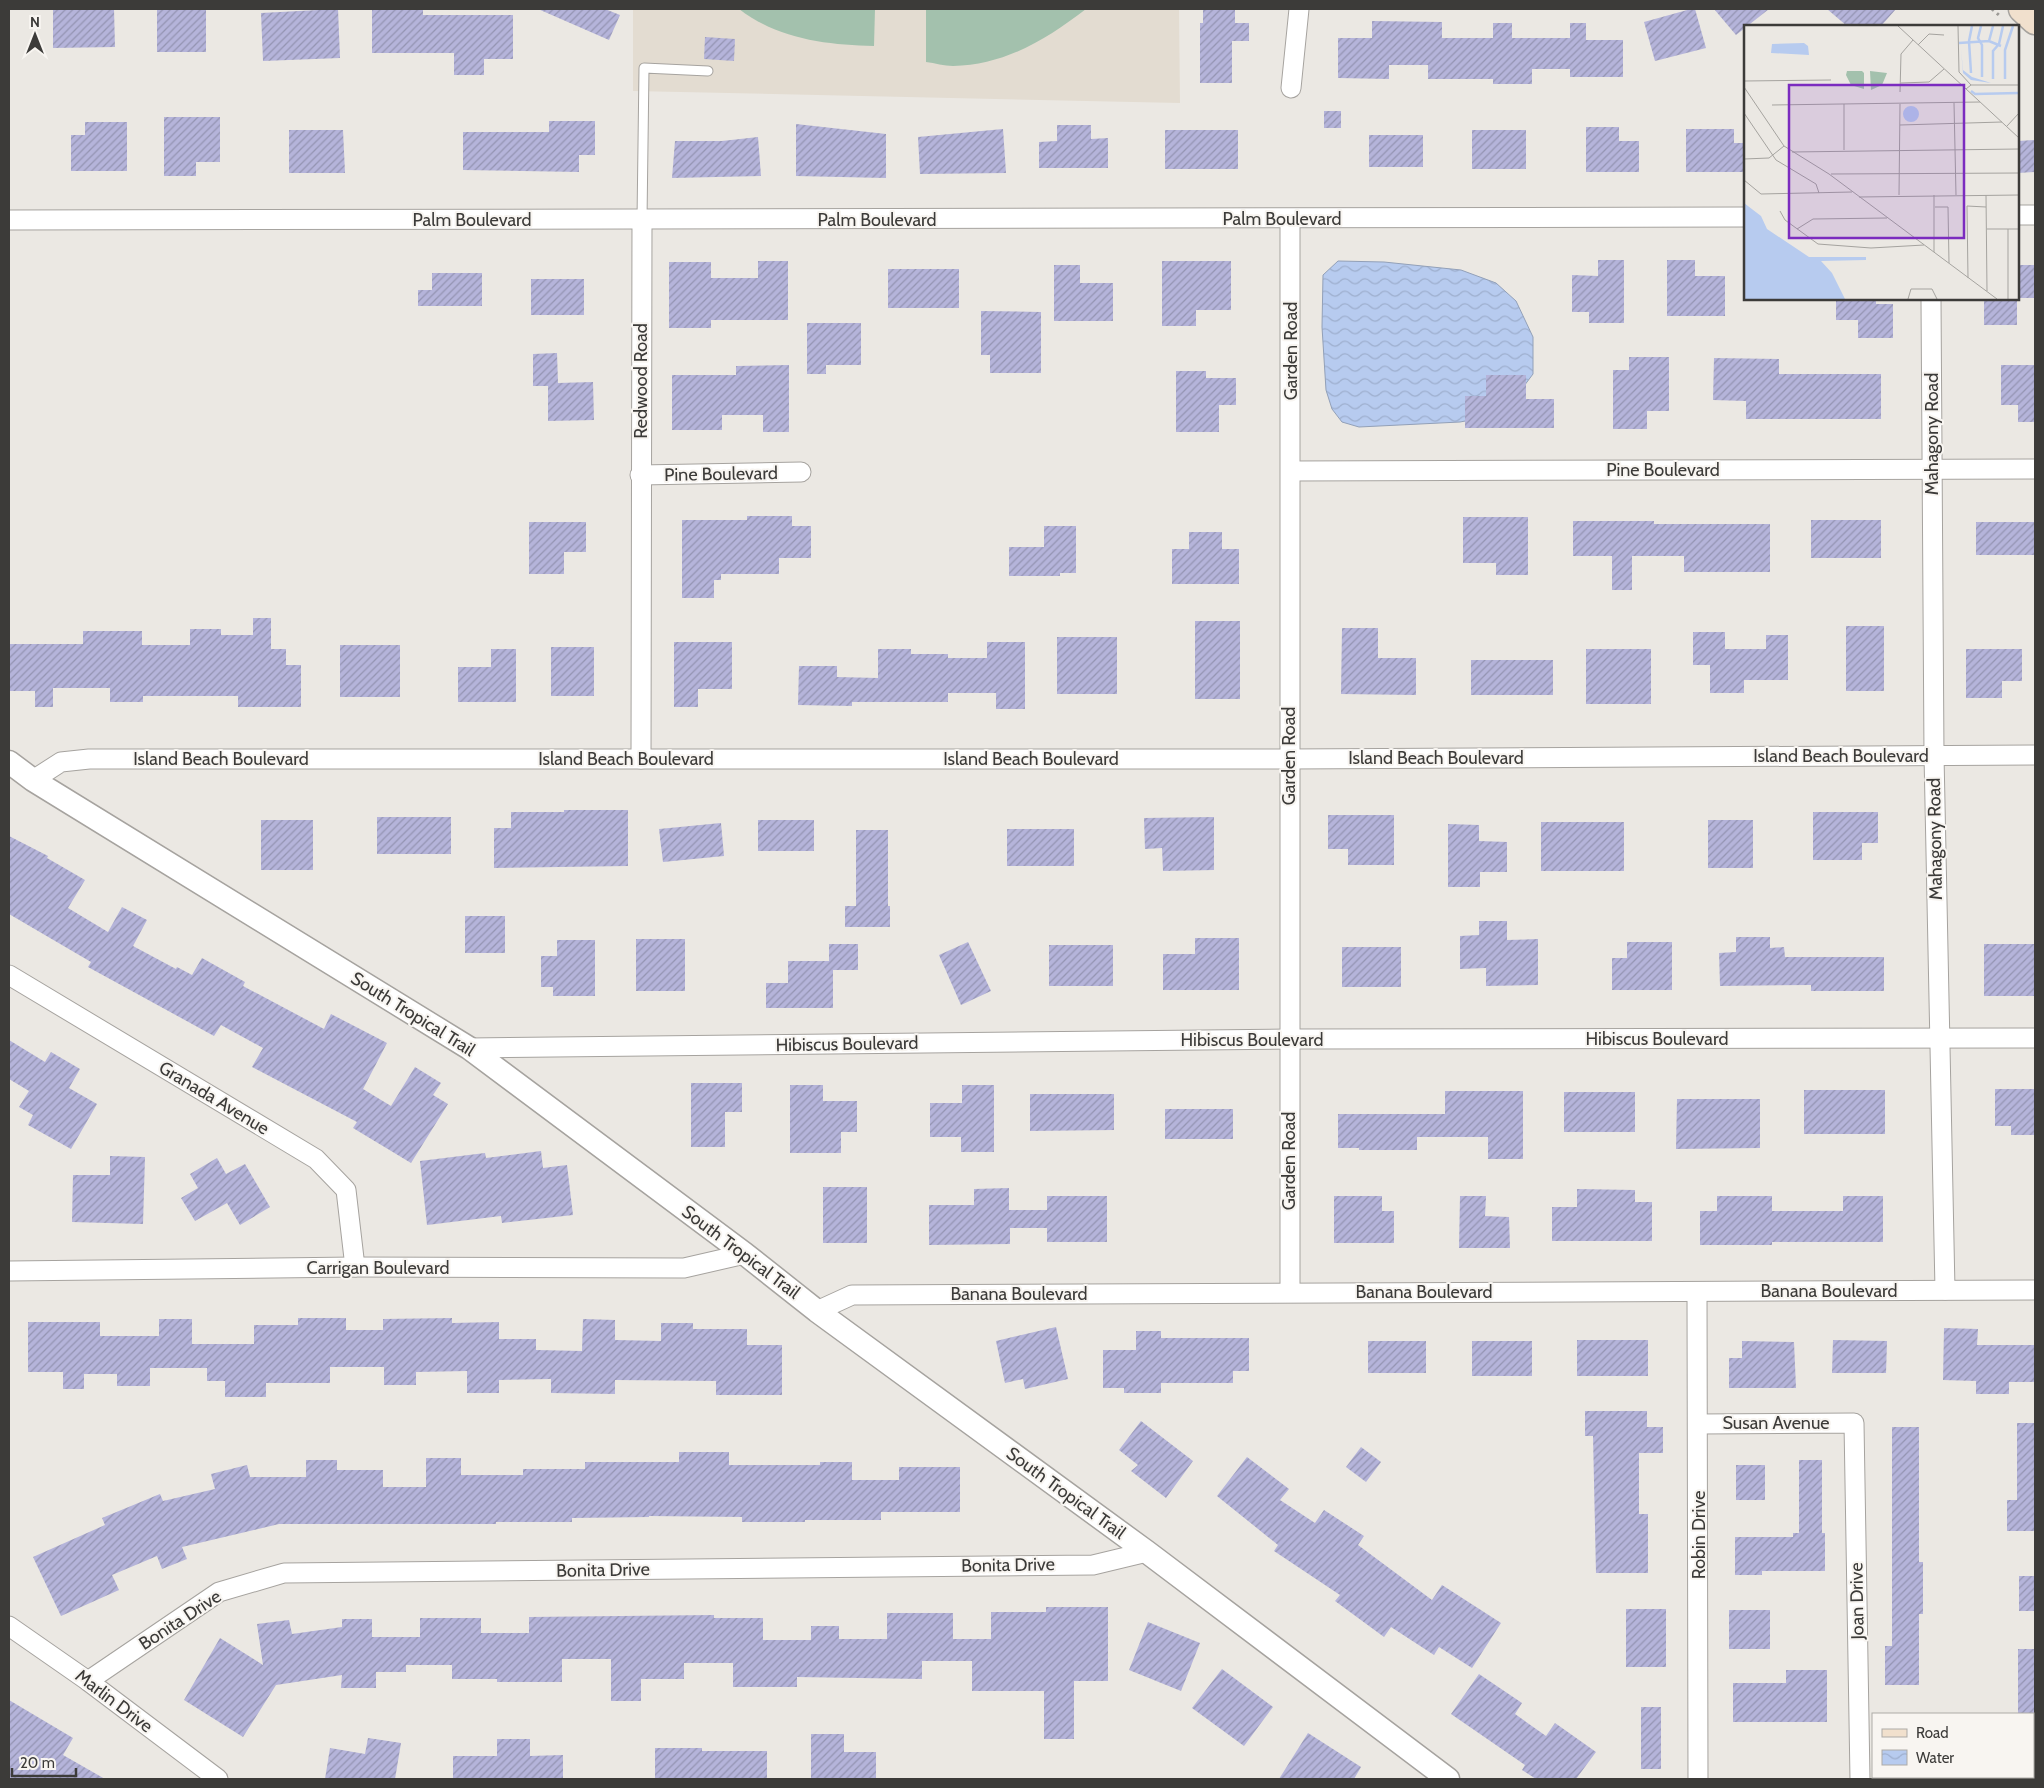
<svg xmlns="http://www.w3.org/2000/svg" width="2044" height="1788" font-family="Cabin,sans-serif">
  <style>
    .built { fill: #e3dcd1 }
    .pitch { fill: #a3c1ad }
    .water { fill: url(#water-waves); stroke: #92a0b8 }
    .building { fill: url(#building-hatch) }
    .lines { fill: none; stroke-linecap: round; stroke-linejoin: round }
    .service-casing { stroke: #a6a39f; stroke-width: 11 }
    .minor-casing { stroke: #a6a39f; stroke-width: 21 }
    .tertiary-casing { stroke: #a6a39f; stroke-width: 25 }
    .secondary-casing { stroke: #a6a39f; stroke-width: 29 }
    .path { stroke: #9c9a96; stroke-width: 3; stroke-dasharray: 2.5 4; stroke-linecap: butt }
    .service { stroke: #fff; stroke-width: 9 }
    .minor { stroke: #fff; stroke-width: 19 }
    .tertiary { stroke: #fff; stroke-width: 22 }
    .secondary { stroke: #f1e0cd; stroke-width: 26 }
    .labels { text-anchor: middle; stroke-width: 4; stroke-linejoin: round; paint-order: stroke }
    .street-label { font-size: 18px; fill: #3c3b39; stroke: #f8f5f1 }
    .inset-river { fill: none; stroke: #b7cbef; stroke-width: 2.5 }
    .inset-road { fill: none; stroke: #a5a39f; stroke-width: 1 }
    .view { fill: #7b2cbf; fill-opacity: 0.15; stroke: #7b2cbf; stroke-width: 2.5 }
    .inset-edge { fill: none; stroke: #3c3b39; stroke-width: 2.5 }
  </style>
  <defs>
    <pattern id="water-waves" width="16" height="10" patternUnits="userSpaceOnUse" patternTransform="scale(1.25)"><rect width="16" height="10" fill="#b7cbef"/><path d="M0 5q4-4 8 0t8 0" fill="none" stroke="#9eafce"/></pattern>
    <pattern id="building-hatch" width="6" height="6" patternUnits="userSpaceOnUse" patternTransform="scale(1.25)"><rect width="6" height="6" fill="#b5b4da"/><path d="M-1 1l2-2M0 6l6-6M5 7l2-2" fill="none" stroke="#9494b2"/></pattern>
  </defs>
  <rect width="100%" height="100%" fill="#ebe8e3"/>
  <!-- built -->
  <path class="built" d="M633 9H1179L1180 103 633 91Z"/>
  <!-- pitch -->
  <g class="pitch">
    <path d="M739 9H875L874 46C826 45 778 39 739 9Z"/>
    <path d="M926 9H1086C1047 39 1005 65 953 66 944 66 935 63 926 62Z"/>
  </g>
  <!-- water -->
  <path class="water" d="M1338 261 1384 262 1461 270 1496 283 1516 301 1533 337V374L1503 414 1460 422 1359 427 1342 422 1332 409 1326 390 1322 327 1323 275Z"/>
  <!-- building -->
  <g class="building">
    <path d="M53 9H114L115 47 53 48Z"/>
    <rect x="157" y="9" width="49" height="43"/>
    <path d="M338 9 340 58 263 61 261 13Z"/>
    <path d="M372 9H423V15H513V59H484V75H454V53H372Z"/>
    <path d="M538 9H605L620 15 609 40Z"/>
    <path d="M1203 9H1235V23H1249V41H1232V83H1200V23H1203Z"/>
    <path d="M1691 9H1695L1706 48 1655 61 1644 22Z"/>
    <path d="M1714 9H1769L1736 35Z"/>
    <path d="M1827 9H1896L1881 26H1847Z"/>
    <path d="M1372 21 1442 22V38H1493V23H1512V38H1570V23H1586V40H1623V77H1570V69H1532V84H1493V79H1428V65H1389V79L1338 78V38H1372Z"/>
    <path d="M705 37 735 39 734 61 704 59Z"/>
    <rect x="1324" y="111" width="17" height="17"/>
    <path d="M164 117H220V162H196V176H164Z"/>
    <path d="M549 121H595V155H579V172L463 170V132H549Z"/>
    <path d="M85 122H127V171H71V135H85Z"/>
    <path d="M796 124 886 134V178L796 176Z"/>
    <path d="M1057 125H1091V139L1108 138V168H1039V142L1057 141Z"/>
    <path d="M1586 127H1619V141H1639V172H1586Z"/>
    <path d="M1003 129 1006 173 920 174 918 137Z"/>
    <path d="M1686 129H1734V143H1745V172H1686Z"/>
    <path d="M289 130H343L345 173H289Z"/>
    <rect x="1165" y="130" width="73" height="39"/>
    <rect x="1472" y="130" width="54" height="39"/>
    <rect x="1369" y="135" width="54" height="32"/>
    <path d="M758 137 761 176 672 178 675 141H722Z"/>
    <path d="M2035 140V172L2018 173V141Z"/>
    <path d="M1598 260H1624V323H1589V312H1572V275L1598 276Z"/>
    <path d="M1667 260H1695V276H1725V316H1667Z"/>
    <path d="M758 261H788V320H711V328H669V262H711V278H758Z"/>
    <path d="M1162 261H1231V310H1196V326H1162Z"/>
    <path d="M1054 265H1080V283H1113V321H1054Z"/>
    <rect x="2018" y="265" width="17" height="33"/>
    <rect x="888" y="269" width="71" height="39"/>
    <path d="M432 273H482V306H418V290H432Z"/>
    <rect x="531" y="279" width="53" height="36"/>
    <path d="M1836 299H1876V304H1893V338H1858V320H1836Z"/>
    <rect x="1984" y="299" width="33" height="26"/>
    <path d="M981 311 1041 312V373H990V355H981Z"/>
    <path d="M807 323H861V365H826V374H807Z"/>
    <path d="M557 353 558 383 593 382 594 420 548 421V386H533V354Z"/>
    <path d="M1629 357H1669V411H1647V429H1613V370H1629Z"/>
    <path d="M1714 358 1779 359V374H1881V419H1746V401L1713 400Z"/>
    <path d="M789 365V432H763V415H722V430H672V375H736V366Z"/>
    <path d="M2001 365H2035V422H2018V405H2001Z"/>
    <path d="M1176 371H1206V378H1236V405H1219V432H1176Z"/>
    <path d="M1486 375H1526V399H1554V428H1465V396H1486Z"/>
    <path d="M747 516H792V526H811V558H779V574H721V580H714V598H682V520H747Z"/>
    <path d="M1463 517H1528V575H1496V563H1463Z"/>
    <rect x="1811" y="520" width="70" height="38"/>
    <path d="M1573 521H1654V524H1770V572H1684V556H1632V590H1612V556H1573Z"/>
    <path d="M529 522H586V552H564V574H529Z"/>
    <rect x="1976" y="522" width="59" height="33"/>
    <path d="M1044 526H1076V573H1060V576H1009V547H1044Z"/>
    <path d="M1189 532H1222V549H1239V584H1172V549H1189Z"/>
    <path d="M253 618H271V649H286V665H301V707H238V696H143V702H110V688H53V707H35V691H9V644H83V631H142V645H190V629H221V635H253Z"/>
    <rect x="1195" y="621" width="45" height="78"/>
    <rect x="1846" y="626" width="38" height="65"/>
    <path d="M1342 628H1378V658H1416V695L1341 694Z"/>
    <path d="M1693 632H1725V649H1766V635H1788V680H1744V693H1710V665H1693Z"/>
    <rect x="1057" y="637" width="60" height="57"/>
    <path d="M674 642H732V689H698V707H674Z"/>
    <path d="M987 642H1025V709H996V693H948V702H852V706L798 705 799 666H837V677L878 678V649H911V654H948V658H987Z"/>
    <rect x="340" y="645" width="60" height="52"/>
    <rect x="551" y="647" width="43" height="49"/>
    <path d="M491 649H516V702H458V667H491Z"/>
    <rect x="1586" y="649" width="65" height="55"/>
    <path d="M1966 649H2022V681H2002V698H1966Z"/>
    <rect x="1471" y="660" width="82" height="35"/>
    <path d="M564 810H628V866L494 868V828H511V812H564Z"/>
    <path d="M1813 812H1878V843H1862V860H1813Z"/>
    <path d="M1328 815H1394V865H1348V849H1328Z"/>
    <rect x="377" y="817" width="74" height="37"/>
    <path d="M1214 817V870L1163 871 1162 848 1145 849 1144 818Z"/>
    <rect x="261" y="820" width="52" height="50"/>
    <rect x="758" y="820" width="56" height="31"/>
    <rect x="1708" y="820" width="45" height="48"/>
    <rect x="1541" y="822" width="83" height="49"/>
    <path d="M721 823 724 856 663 862 659 829Z"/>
    <path d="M1448 824 1479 825V841L1507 842V872H1480V887H1448Z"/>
    <rect x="1007" y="829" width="67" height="37"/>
    <path d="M856 830H888V906H890V927H845V906H856Z"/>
    <path d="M9 836 48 856 47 858 85 880 68 908 108 932 122 907 147 920 133 946 176 969 177 967 192 975 202 958 245 982 243 986 324 1029 331 1014 387 1043 363 1089 391 1106 415 1067 441 1083 433 1095 448 1104 411 1163 353 1128 357 1122 252 1067 263 1048 221 1025 214 1036 88 967 91 962 9 914Z"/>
    <rect x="465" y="916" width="40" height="37"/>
    <path d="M1479 921H1507V940L1538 939V985L1486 986V968L1460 969V936L1479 935Z"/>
    <path d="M1736 937H1770V948L1784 947 1785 957H1884V991H1811V985L1720 986 1719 953 1736 952Z"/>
    <path d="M1195 938H1239V990H1163V954H1195Z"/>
    <rect x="636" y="939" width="49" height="52"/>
    <path d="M557 940H595V996H553V987H541V956H557Z"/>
    <path d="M968 942 991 991 961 1005 939 955Z"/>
    <path d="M1627 942H1672V990H1612V958H1627Z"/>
    <path d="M829 944H858V970H833V1008H766V983H788V961H829Z"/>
    <rect x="1984" y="944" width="51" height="52"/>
    <rect x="1049" y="945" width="64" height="41"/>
    <rect x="1342" y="947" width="59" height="40"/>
    <path d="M9 1040 45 1062 51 1052 80 1069 69 1088 97 1104 71 1149 28 1125 33 1115 19 1107 29 1091 9 1079Z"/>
    <path d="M691 1083H742V1112H725V1147H691Z"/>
    <path d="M790 1085H823V1101H857V1132H841V1153H790Z"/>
    <path d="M962 1085H994V1152H961V1137H930V1103H962Z"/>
    <path d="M1995 1089H2035V1135H2011V1126H1995Z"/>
    <rect x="1804" y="1090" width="81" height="44"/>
    <path d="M1445 1091H1523V1159H1488V1137H1417V1150H1359V1148H1338V1114H1445Z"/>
    <rect x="1564" y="1092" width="71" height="40"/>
    <path d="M1030 1094H1114V1130L1030 1131Z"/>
    <path d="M1677 1099H1760V1148L1676 1149Z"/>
    <rect x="1165" y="1109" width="68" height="30"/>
    <path d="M541 1151 543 1168 567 1165 573 1215 502 1223 501 1216 427 1225 420 1161 485 1153 486 1158Z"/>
    <path d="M110 1156 145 1157 143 1224 72 1222 73 1175H110Z"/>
    <path d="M217 1158 226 1174 245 1164 270 1207 240 1225 227 1203 195 1221 181 1198 198 1188 190 1174Z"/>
    <rect x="823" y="1187" width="44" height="56"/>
    <path d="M1009 1188V1210H1047V1196H1107V1242H1047V1228H1010V1244L929 1245V1205H974V1189Z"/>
    <path d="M1577 1189 1635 1190V1202H1652V1241H1552V1207H1577Z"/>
    <path d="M1334 1196H1382V1211H1394V1243H1334Z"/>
    <path d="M1460 1196H1486L1485 1216 1509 1217 1510 1248H1459Z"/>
    <path d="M1717 1196H1772V1211H1843V1196H1883V1242H1772V1245H1700V1211H1717Z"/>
    <path d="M298 1318H346V1330H383V1319L452 1318V1323L499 1322V1339H536V1350L582 1351 583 1319 615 1320V1340L661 1341V1323H693V1329H747V1345H782V1395H716V1381L615 1380V1394L551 1393V1379L499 1380V1393H467V1371L416 1372V1385H384V1367H330V1383H266V1397H225V1381H207V1368H150V1386H117V1374H84V1389H63V1372H28V1322H100V1336H159V1319H192V1344H254V1325H298Z"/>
    <path d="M1056 1327 1068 1379 1025 1389 1023 1379 1005 1383 996 1341Z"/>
    <path d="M1944 1328 1978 1329 1977 1345H2035V1382H2009V1394H1976V1381L1943 1380Z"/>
    <path d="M1136 1331H1161V1338H1249V1371H1233V1383H1161V1393H1124V1388H1103V1350H1136Z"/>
    <rect x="1577" y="1340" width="71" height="36"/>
    <path d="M1833 1340 1887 1341 1886 1373H1832Z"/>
    <rect x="1368" y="1341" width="58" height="32"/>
    <rect x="1472" y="1341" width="60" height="35"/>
    <path d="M1742 1341 1794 1342 1796 1388H1729V1358H1742Z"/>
    <path d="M1585 1411H1647V1427H1663V1453H1639V1514H1648V1573H1596L1593 1436H1585Z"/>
    <path d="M1141 1421 1193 1461 1166 1498 1131 1471 1138 1465 1119 1450Z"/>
    <path d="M2017 1423H2035V1531H2007V1500H2017Z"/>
    <path d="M1892 1427H1919V1562H1923V1614H1919V1685H1885V1646H1892Z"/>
    <path d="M1361 1447 1381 1462 1366 1482 1346 1467Z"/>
    <path d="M679 1452H729V1465H820V1462H852V1480H899V1467H960V1512H881V1520H805V1522H742V1517L649 1516V1517L572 1518V1522H496V1524H279L182 1547 187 1559 162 1569 157 1556 112 1575 119 1590 61 1616 33 1557 105 1525 102 1518 160 1494 163 1501 215 1489 211 1474 247 1465 250 1477H306V1460H337V1470H383V1487H426V1458H461V1475H523V1469H585V1462H679Z"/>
    <path d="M1247 1457 1289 1489 1280 1500 1315 1523 1324 1510 1364 1536 1358 1545 1432 1600 1442 1585 1501 1623 1472 1668 1439 1647 1434 1655 1391 1627 1384 1637 1335 1601 1340 1595 1274 1551 1278 1545 1217 1496Z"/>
    <path d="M1799 1460H1822V1533H1825V1571H1762V1575H1735V1537H1793V1533H1799Z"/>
    <rect x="1736" y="1465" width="29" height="35"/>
    <rect x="2019" y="1576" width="16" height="35"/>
    <path d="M1046 1607H1108V1681H1074V1739H1044V1691H972V1661H922V1679L797 1677V1687H733V1663H684V1679H641V1701H611V1659H562V1682H497V1679H452V1665H406V1672H376V1688H341L342 1675 276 1685 243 1737 184 1700 220 1638 263 1665 257 1624 289 1620 292 1634 342 1627V1619H372V1637H420V1618H481V1633H529V1617L714 1615V1618H763V1640H811V1626H839V1639H887V1613H953V1639H991V1612H1046Z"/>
    <rect x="1626" y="1609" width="40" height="58"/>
    <rect x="1729" y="1610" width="41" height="39"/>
    <path d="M1148 1622 1200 1643 1181 1691 1129 1670Z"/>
    <rect x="2018" y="1649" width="17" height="65"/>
    <path d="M1222 1669 1273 1707 1244 1746 1192 1708Z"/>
    <path d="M1786 1670H1827V1722H1733V1683H1786Z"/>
    <path d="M1479 1674 1522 1703 1515 1714 1546 1736 1555 1723 1596 1752 1576 1779H1536L1522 1770 1525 1765 1451 1714Z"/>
    <path d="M9 1700 73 1738 63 1755 105 1779H9Z"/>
    <rect x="1641" y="1707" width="20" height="62"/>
    <path d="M1308 1733 1361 1767 1354 1779H1279Z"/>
    <path d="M811 1734H844V1752H876V1779H811Z"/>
    <path d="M368 1738 401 1743 395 1779H325L330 1748 365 1754Z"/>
    <path d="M497 1739H530V1756L563 1755V1779H453V1756H497Z"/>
    <path d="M655 1748H702V1751H767V1779H655Z"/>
  </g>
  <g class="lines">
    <defs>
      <path id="service" d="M642 220 644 68 708 71"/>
      <g id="minor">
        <path d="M1291 88 1299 9"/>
        <path d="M2018 215H2035"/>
        <path d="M9 220 1745 217"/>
        <path d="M1931 299 1934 755 1945 1290"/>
        <path d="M1291 471 2035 469"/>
        <path d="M640 475 801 472"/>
        <path d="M641 759 642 220"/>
        <path d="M33 780 61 762 89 759H1289L2035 755"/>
        <path d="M9 975 316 1159 346 1190 355 1267"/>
        <path d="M469 1048 1289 1039 2035 1038"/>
        <path d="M9 1271 355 1267 684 1268 745 1254"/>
        <path d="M1290 1292V219"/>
        <path d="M1697 1292 1698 1779"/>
        <path d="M817 1311 852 1295 2035 1290"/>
        <path d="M1699 1424 1854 1423 1860 1779"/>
        <path d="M9 1626 88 1681 218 1779"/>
        <path d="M88 1681 219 1592 284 1573 1093 1565 1147 1552"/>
      </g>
      <path id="tertiary" d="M9 762 33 780 469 1048 745 1254 817 1311 1147 1552 1448 1779"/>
      <path id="secondary" d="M2022 9 2035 21"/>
    </defs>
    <!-- service casing -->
    <use href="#service" class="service-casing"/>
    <!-- minor casing -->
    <use href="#minor" class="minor-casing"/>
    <!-- tertiary casing -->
    <use href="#tertiary" class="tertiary-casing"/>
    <!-- secondary casing -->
    <use href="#secondary" class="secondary-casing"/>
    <!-- path -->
    <path class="path" d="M1992 9 2000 16"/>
    <!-- service -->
    <use href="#service" class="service"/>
    <!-- minor -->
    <use href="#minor" class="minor"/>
    <!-- tertiary -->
    <use href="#tertiary" class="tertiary"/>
    <!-- secondary -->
    <use href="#secondary" class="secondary"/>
  </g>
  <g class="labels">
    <!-- street labels -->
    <g class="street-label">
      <text x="1282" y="225">Palm Boulevard</text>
      <text x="472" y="226">Palm Boulevard</text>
      <text x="877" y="226">Palm Boulevard</text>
      <text transform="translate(1291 351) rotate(-90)" y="6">Garden Road</text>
      <text transform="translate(641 381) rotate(-90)" y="6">Redwood Road</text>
      <text transform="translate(1932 434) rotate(-90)" y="6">Mahagony Road</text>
      <text x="1663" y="476">Pine Boulevard</text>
      <text transform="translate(721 474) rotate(-1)" y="6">Pine Boulevard</text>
      <text transform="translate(1289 756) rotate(-90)" y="6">Garden Road</text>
      <text x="1841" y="762">Island Beach Boulevard</text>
      <text x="1436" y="764">Island Beach Boulevard</text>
      <text x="221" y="765">Island Beach Boulevard</text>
      <text x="626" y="765">Island Beach Boulevard</text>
      <text x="1031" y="765">Island Beach Boulevard</text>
      <text transform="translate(1935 839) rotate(-91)" y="6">Mahagony Road</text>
      <text transform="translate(413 1014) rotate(32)" y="6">South Tropical Trail</text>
      <text x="1657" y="1045">Hibiscus Boulevard</text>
      <text x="1252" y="1046">Hibiscus Boulevard</text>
      <text transform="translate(847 1044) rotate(-1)" y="6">Hibiscus Boulevard</text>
      <text transform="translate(214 1098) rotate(31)" y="6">Granada Avenue</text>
      <text transform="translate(1289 1161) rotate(-90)" y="6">Garden Road</text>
      <text transform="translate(741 1252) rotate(37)" y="6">South Tropical Trail</text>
      <text x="378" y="1274">Carrigan Boulevard</text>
      <text x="1829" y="1297">Banana Boulevard</text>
      <text x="1424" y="1298">Banana Boulevard</text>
      <text x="1019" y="1300">Banana Boulevard</text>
      <text x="1776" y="1429">Susan Avenue</text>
      <text transform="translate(1066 1493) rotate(36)" y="6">South Tropical Trail</text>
      <text transform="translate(1699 1535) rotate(-90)" y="6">Robin Drive</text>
      <text transform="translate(1008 1565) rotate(-1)" y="6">Bonita Drive</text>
      <text transform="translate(603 1570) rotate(-1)" y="6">Bonita Drive</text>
      <text transform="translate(1857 1601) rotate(-91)" y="6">Joan Drive</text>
      <text transform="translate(180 1620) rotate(-33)" y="6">Bonita Drive</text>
      <text transform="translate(114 1701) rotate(37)" y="6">Marlin Drive</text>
    </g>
  </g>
  <!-- overview -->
  <g transform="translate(1744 25)">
    <rect width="275" height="275" fill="#ebe8e3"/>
    <path d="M118 46 120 48V64L107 60 102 50 103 46ZM126 46 143 48 138 60 127 65Z" fill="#a3c1ad"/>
    <path d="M60 18 64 21 65 30 27 28 28 19ZM217 24 219 45 228 52 247 58 227 55 219 48ZM159 89a8 8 0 1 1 16 0a8 8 0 1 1-16 0ZM0 178 17 191 23 204 65 232H122V235L77 236 88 248 101 274H0Z" fill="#b7cbef"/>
    <path class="inset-river" d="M237 1 234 13 238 20V52M245 16 249 1M215 18 245 16 257 21M227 48 225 16 228 1M249 54V26L255 19 259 1M261 54V25L269 1M227 66 231 69 275 68"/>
    <path class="inset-road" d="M154 1 275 113M214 1 215 47 227 60M174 20 185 9 200 10M0 56 87 55M157 58 185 57 200 44M0 62 40 121 85 149 253 274M222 64 227 60H275M156 67 157 29 169 15M210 78 212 170M28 80 236 77M0 88 32 135 72 159 75 168M156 100 258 97M263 101 275 88M100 125V79M48 127 275 124M0 134 25 133 40 121M87 149 275 148M0 155 17 169 108 167M155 170 156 79M242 170 243 266M115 172 275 170M191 182H204L205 238M36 186 41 195 74 219 127 223 180 220M53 204 69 194 143 193M243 204H275M264 204V274M190 227V170M224 253 223 181 242 182M164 274 167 264H188L193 274"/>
    <path class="view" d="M45 60H220V213H45Z"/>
    <rect width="275" height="275" class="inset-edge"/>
  </g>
  <!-- border -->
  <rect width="2044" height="1788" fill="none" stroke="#3c3b39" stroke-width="20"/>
  <!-- legend -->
  <rect x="1872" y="1713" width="162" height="65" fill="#f8f5f1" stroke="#adaba7"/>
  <rect x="1882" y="1729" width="25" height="8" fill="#f1e0cd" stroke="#adaba7"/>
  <text x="1916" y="1738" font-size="15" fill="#3c3b39">Road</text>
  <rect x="1882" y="1750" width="25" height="15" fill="url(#water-waves)" stroke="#adaba7"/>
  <text x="1916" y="1763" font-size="15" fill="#3c3b39">Water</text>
  <!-- north arrow -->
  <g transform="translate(35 35)" stroke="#f8f5f1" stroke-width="4" paint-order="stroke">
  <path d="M0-4L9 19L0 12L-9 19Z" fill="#3c3b39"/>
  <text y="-8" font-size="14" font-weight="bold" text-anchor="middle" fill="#3c3b39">N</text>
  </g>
  <!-- scale -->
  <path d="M12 1768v8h64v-8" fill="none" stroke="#3c3b39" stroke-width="2.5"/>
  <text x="20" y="1768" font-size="15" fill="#3c3b39" stroke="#f8f5f1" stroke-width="4" paint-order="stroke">20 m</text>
</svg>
